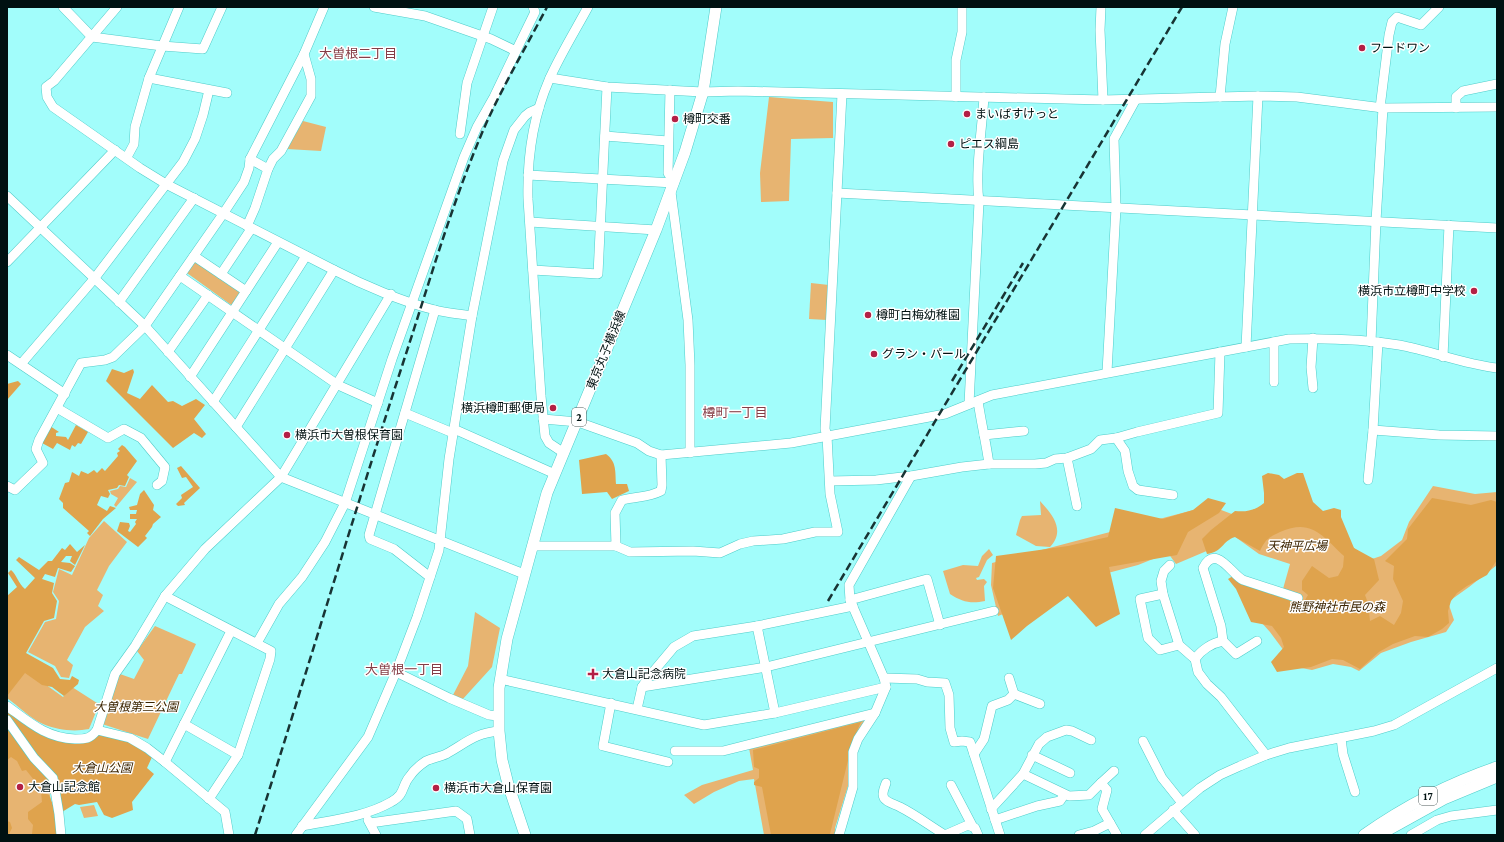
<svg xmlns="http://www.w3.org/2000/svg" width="1504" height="842" font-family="'Crimson Pro','Noto Sans JP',serif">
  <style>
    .green { fill: #e7b471 }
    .forest { fill: #dfa34d }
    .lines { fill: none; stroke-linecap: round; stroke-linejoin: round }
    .minor-casing { stroke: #4fccc9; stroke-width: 10 }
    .major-casing { stroke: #4fccc9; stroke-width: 12 }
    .minor { stroke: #fff; stroke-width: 9 }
    .major { stroke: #fff; stroke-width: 11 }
    .rail { stroke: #183434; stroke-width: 2.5; stroke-dasharray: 8 4; stroke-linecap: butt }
    .poi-dot { fill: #b32045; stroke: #fff; stroke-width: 1.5 }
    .labels { text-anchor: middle; stroke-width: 3; stroke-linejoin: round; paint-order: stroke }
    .shield { fill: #fff; stroke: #4c5858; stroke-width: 1 }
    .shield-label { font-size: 11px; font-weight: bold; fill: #011 }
    .poi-label { font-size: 12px; fill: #011; stroke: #fff; text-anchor: start }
    .street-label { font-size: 12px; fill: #011; stroke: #fff }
    .park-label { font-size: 12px; font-style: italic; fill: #3c2400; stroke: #fff }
    .neighbourhood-label { font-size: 13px; fill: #853d46; stroke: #fff }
  </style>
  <rect width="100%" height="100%" fill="#a2fdfb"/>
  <!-- green -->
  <g class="green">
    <path d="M769 97 833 102V138L791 139 789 201 761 202 760 173Z"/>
    <path d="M303 121 326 127 321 151 287 149Z"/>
    <path d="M195 260 242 292 234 307 187 273Z"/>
    <path d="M811 283 829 285 827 320 809 319Z"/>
    <path d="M130 478 137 482 116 507 114 505 118 498 111 494 110 491 118 489 120 486 126 487Z"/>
    <path d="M1433 486 1475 494 1497 492V565L1469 587 1448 602 1454 620 1446 632 1411 642 1381 653 1359 671 1351 667 1333 664 1312 670 1296 667 1270 632 1244 603 1248 584 1281 596 1290 564 1259 554 1234 536 1209 550 1176 564 1168 553 1138 565 1089 578 1040 600 998 616 991 585 992 563 1201 508H1216L1237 516 1276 508 1349 544 1365 557 1372 559 1381 556 1402 540 1409 522Z"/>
    <path d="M1040 501C1052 514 1066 530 1050 547L1036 546 1016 535 1020 520 1022 516 1041 515Z"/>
    <path d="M104 521 127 542 109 566 97 590 103 595 98 606 104 611 85 627 67 660 73 665 69 678 61 677 55 666 28 652 45 622 56 619 59 601 53 592 59 569 72 575 89 538Z"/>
    <path d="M989 549 993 555 987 560 979 577 976 578 977 580 984 579 987 582 984 586 985 601C971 604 962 602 950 594L943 571 963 565 978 566 982 556Z"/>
    <path d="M7 598 17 664 63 697 72 687 97 703 98 707 89 729C74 732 57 730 43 724 31 719 17 705 7 698Z"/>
    <path d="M475 612 500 628 492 667 462 700 453 695 468 666Z"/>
    <path d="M155 626 196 644 182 674H179L148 739 102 724 120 674 134 679 144 660 137 651Z"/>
    <path d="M868 718 849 752 848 786 835 828V835H764L754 779 739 781 714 792 694 804 684 795 702 785 753 770 749 748Z"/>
    <path d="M7 735 46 777 55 819 56 835H7Z"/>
    <path d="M94 805 98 816 84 818 80 807Z"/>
  </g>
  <!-- forest -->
  <g class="forest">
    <path d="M112 369 124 373 133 369 134 372 127 393 140 399 152 385 168 402 173 401 182 406 196 399 205 405 194 419 206 434 202 438 194 433 173 448 106 381Z"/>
    <path d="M18 381 21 384 7 400V384Z"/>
    <path d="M76 425 88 432 81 444 78 443 75 447 72 445 70 450 57 443 53 449 42 443 50 426 59 432 56 433V436L66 437 68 440Z"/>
    <path d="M122 445 125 447 137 461 127 475 129 477 125 486 119 485 117 488 108 490 110 494 108 498 101 496 97 505 107 511 110 506 116 508 103 519 90 536 87 533 89 531 63 508V503L59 499 65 483 69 482 72 472 79 476 81 471 88 474 94 470 97 473 102 468 105 471 118 456 117 453 120 451 118 449Z"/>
    <path d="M606 454C617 462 615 472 616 484H627L629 491 612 499 607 492 582 494 579 460Z"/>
    <path d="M181 466 200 488 184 503 185 505 178 506 176 504 182 498 181 495 193 487 186 477 182 478 177 468Z"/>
    <path d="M1268 473 1279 475 1284 479 1297 473H1303L1313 502 1323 511 1334 508 1341 510V517L1354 548 1374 559 1379 580 1365 595 1368 603 1370 621 1380 616 1394 625 1401 613 1403 601 1393 579 1394 566 1385 561 1407 539 1408 529 1432 498 1471 505 1491 500 1497 502V560L1487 575 1467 586 1457 593 1451 601 1448 611 1449 623 1442 629 1428 637 1415 636 1393 644 1379 652 1360 669 1343 660 1332 659 1311 667 1277 672 1271 662 1284 647 1281 638 1272 626 1251 622 1236 589 1228 579 1233 576 1242 584 1302 605 1308 595 1302 590V581L1312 566 1329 578 1338 576 1343 567 1344 556C1322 536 1312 518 1280 532 1269 537 1265 540 1260 551L1235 537C1222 541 1223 552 1207 554L1202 539 1211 530 1235 511C1246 512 1254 511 1264 503V493L1262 476Z"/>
    <path d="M144 490 154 505 153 510 161 517 153 524 152 527 145 536 147 538 138 547 117 531 120 522 129 523 130 526 128 531 130 532 136 524 135 522 137 519H130V514H136L137 510H130L129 507 137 505 140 494Z"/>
    <path d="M1208 498 1226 503 1219 513 1188 532 1177 555 1109 567 1120 614 1096 627 1068 596 1027 626 1011 640 993 588 996 556 1068 546 1108 537 1115 508 1163 519 1193 510Z"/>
    <path d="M70 544 77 552 85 545 75 565 70 561 72 556H66L61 562 70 563 75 566 71 572 58 568 55 577 45 574 42 579 54 583 52 593 57 601 54 618 44 621 26 653 53 668 60 679 70 680 72 676 79 680 78 684 64 696 52 687 42 685 25 673 7 696V596L17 587 8 573 11 570C17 575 18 583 25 589L35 578 16 560 19 557 39 570 48 561H52L62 548 65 550Z"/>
    <path d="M7 707 57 734 91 735 94 730 129 741 152 757 147 768 154 774 132 802 133 810 112 818 104 815 97 802 79 805 75 804 62 812 53 795 42 790 26 770 22 771 17 761 11 757 7 760Z"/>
    <path d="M861 722 853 740 830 834 827 835H771L762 787 754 785V782L759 778V769L754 767 753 750Z"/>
    <path d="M41 792 49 795 57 815 58 835H7V821L10 822 12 828 9 834H32L33 825 28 819V812L42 802Z"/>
  </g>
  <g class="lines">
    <defs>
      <g id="minor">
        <path d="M63 7 92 37 162 46 203 49 222 7"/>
        <path d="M117 7 54 81 46 87 47 97 53 107 140 168 166 184 334 270C363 285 403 302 435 310 447 313 460 314 472 316"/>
        <path d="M1101 7 1100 30 1103 100"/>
        <path d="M516 51 535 12 533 7"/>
        <path d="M149 78 227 93"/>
        <path d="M550 78 607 87 703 92 738 91 1103 100 1258 96 1297 97 1383 108 1497 107"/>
        <path d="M670 90 668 173 674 183"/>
        <path d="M956 97V60L962 32V7"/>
        <path d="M1220 97 1225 44 1233 7"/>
        <path d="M1380 108 1389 35 1392 22 1397 17 1421 25 1439 7"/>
        <path d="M1456 108V97L1463 91 1497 84"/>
        <path d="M460 134 467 83 493 7"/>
        <path d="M605 136 668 141"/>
        <path d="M127 157 134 144 135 127 149 78 179 7"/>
        <path d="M250 159 268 169"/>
        <path d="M528 175 674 183"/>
        <path d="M671 192 688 320 690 365V453"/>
        <path d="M837 193 1497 228"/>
        <path d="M7 196 145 326 281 477 524 574"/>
        <path d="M530 222 656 230"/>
        <path d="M247 226 255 208 268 169 273 159 281 151 311 96V79L304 54"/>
        <path d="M194 256 246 291"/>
        <path d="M7 262 115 150"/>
        <path d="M533 270 598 274 607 87"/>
        <path d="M221 274 251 229"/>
        <path d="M180 276 338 385 378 403"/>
        <path d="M119 302 194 198"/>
        <path d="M1274 342V382"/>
        <path d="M1371 342 1376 221 1383 108"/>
        <path d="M1246 347 1258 96"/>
        <path d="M168 352 208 295"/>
        <path d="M7 355 65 394"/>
        <path d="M1443 357 1449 225"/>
        <path d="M21 364 94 279 183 162 195 139 203 115 209 90"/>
        <path d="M1107 372 1116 208 1114 139 1136 99"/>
        <path d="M190 377 278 242"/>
        <path d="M1313 388 1311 367 1313 338"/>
        <path d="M978 401C981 422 986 442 989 464"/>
        <path d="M213 402 306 256"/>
        <path d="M969 404 979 202C975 171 982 129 984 97"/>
        <path d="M57 408 108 438 124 429 141 438 165 467 162 481 157 485"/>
        <path d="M405 413 453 433"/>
        <path d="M543 419 578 422 637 443 649 451 661 455 791 443 945 414 992 395 1289 339C1325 338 1363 339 1399 345 1432 351 1463 364 1497 368"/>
        <path d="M236 427 334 270"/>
        <path d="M454 429 555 474"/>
        <path d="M1373 430 1439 435 1497 436"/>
        <path d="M984 435 1024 431"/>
        <path d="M1116 438 1125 451 1128 471 1133 486 1138 490 1173 495"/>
        <path d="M564 453 549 443 545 436 541 396 528 199C527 159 533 117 549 80 560 55 575 31 588 7"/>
        <path d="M1067 458 1077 506"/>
        <path d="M1368 480 1373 430 1378 342"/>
        <path d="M830 481 876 480 911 476 962 467 989 464H1035L1046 463 1055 459 1067 458 1091 449 1100 440 1116 438 1137 432 1218 413 1220 352"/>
        <path d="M7 486 15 490 43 463 36 449 39 440 81 363 105 360 113 357 145 326 223 214 244 182 249 168 250 159 304 54 324 7"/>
        <path d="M532 546H616L630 552 693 551 720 553 740 544 753 541 783 539 815 532H838L830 494 827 436 825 429 842 94"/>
        <path d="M616 546 615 513 622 500C637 496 647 498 661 491L662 485 661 455"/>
        <path d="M1170 565 1164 571 1161 581 1163 594 1179 645 1195 659"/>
        <path d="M430 577 394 549 370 539 369 535 435 310"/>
        <path d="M1163 594 1140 599 1148 638 1160 650 1179 645"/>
        <path d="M165 596 271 651 270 659 238 755 209 799"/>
        <path d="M850 600 927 579 940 625"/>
        <path d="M757 626 853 606"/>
        <path d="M1223 641 1236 654 1257 641"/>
        <path d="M257 643 279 604 302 577 325 542 345 503 392 359 464 157 477 127 494 97 516 51 491 39 425 16 374 7"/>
        <path d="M396 672 449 698 489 715 498 716"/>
        <path d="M884 678 917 679 927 682 945 683 949 695 950 728 954 742 962 741 970 742 1000 835"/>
        <path d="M1009 678 1014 694"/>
        <path d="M500 679 704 725 775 713 886 687"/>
        <path d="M642 687 766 667 994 611"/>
        <path d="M1014 694 1040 704"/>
        <path d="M611 703 603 746 668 762"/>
        <path d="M7 706C29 722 46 738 75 739 86 739 90 739 97 730L115 674 135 646 165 596 205 549 281 477 391 294"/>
        <path d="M637 709 642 687 648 678 674 647 693 636 757 626 775 713"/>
        <path d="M7 720 34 758 53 778 59 814 61 835"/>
        <path d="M184 724 238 755"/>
        <path d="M97 730 130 738 147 748 165 762 225 812 229 835"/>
        <path d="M1341 738 1343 754 1355 792"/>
        <path d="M1143 741 1162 778 1182 803"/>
        <path d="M675 751H723L875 713"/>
        <path d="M974 754 984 739 992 706 1008 700 1014 694"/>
        <path d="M1032 755 1070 773"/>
        <path d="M1266 755 1221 697 1207 684 1198 672 1195 659C1201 650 1212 643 1223 641L1221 626 1203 568C1216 543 1231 574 1243 580L1298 598"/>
        <path d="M165 762 231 631"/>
        <path d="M1023 774 1039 744 1047 737 1066 730 1072 731 1091 740"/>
        <path d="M886 783C885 787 881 793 884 798 887 803 895 804 900 807 916 815 930 826 945 835L968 825 975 828 978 835"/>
        <path d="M1101 783 1114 771"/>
        <path d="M951 785 973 827"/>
        <path d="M991 809 1023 774 1069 796 1089 795 1101 783 1107 790 1102 809 1117 835"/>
        <path d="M1173 810 1195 835"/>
        <path d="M368 820 376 835"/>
        <path d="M995 820 1037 806 1060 801 1064 795"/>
        <path d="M370 823 456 811 467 819 470 835"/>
        <path d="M302 826C332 820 365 817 391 802 406 794 401 786 410 776 414 770 420 765 426 761 432 758 440 757 446 754 466 743 475 733 499 731"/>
        <path d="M296 835 368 737 396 672 417 617 439 550 449 459 472 316 503 161 514 130 525 116 530 112 539 108"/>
        <path d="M839 835 853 787V752L858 739 875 713 886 687 884 678 850 600 849 585 911 476"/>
        <path d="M1079 835 1094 831 1110 823"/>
        <path d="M1145 835 1200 788 1220 775 1240 766 1266 755 1289 748 1374 731 1394 725 1497 668"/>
        <path d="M1411 835 1437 820 1451 816 1497 810"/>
      </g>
      <g id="major">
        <path d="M525 835 508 784 502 760 499 731V688L507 639 547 493 656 230 685 152 703 92 716 7"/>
        <path d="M1364 835C1405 806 1450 783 1497 767"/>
        <path d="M1379 835 1444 799 1497 777"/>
      </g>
    </defs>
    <!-- minor casing -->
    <use href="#minor" class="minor-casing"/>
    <!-- major casing -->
    <use href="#major" class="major-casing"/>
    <!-- minor -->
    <use href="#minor" class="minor"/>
    <!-- major -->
    <use href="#major" class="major"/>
    <!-- rail -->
    <g class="rail">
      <path d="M952 381 1023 263"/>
      <path d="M828 601 1182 7"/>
      <path d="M255 835C305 678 352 520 403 363 427 290 448 216 477 145 496 97 523 53 547 7"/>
    </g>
  </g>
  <!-- markers -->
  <g class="poi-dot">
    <circle cx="1362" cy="48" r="4"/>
    <circle cx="967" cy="114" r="4"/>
    <circle cx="675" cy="119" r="4"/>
    <circle cx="951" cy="144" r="4"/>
    <circle cx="1474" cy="291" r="4"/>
    <circle cx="868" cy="315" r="4"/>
    <circle cx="874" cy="354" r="4"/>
    <circle cx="553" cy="408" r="4"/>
    <circle cx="287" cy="435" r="4"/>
    <path d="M591 668h4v4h4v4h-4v4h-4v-4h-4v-4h4z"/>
    <circle cx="20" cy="787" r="4"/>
    <circle cx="436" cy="788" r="4"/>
  </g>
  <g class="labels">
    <!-- shield labels -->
    <g class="shield">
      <rect x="572" y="408" width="14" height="18" rx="3"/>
      <rect x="1419" y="787" width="18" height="18" rx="3"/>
    </g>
    <g class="shield-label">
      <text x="579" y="421">2</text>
      <text x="1428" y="800">17</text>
    </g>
    <!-- poi labels -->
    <g class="poi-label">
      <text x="1370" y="52">フードワン</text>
      <text x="975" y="118">まいばすけっと</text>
      <text x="683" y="123">樽町交番</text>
      <text x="959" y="148">ピエス綱島</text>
      <text x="1466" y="295" text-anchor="end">横浜市立樽町中学校</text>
      <text x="876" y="319">樽町白梅幼稚園</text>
      <text x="882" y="358">グラン・パール</text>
      <text x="545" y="412" text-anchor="end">横浜樽町郵便局</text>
      <text x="295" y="439">横浜市大曽根保育園</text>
      <text x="602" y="678">大倉山記念病院</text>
      <text x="28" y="791">大倉山記念館</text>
      <text x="444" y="792">横浜市大倉山保育園</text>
    </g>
    <!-- street labels -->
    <g class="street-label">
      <text transform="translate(606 350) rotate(-68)" y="4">東京丸子横浜線</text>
    </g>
    <!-- park labels -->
    <g class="park-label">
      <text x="1297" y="550">天神平広場</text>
      <text x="1337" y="611">熊野神社市民の森</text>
      <text x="136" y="711">大曽根第三公園</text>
      <text x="102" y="772">大倉山公園</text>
    </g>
    <!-- neighbourhood labels -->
    <g class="neighbourhood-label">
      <text x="358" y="58">大曽根二丁目</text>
      <text x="735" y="417">樽町一丁目</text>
      <text x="404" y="674">大曽根一丁目</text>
    </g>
  </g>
  <!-- border -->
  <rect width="1504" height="842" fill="none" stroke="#001111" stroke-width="16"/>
</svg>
